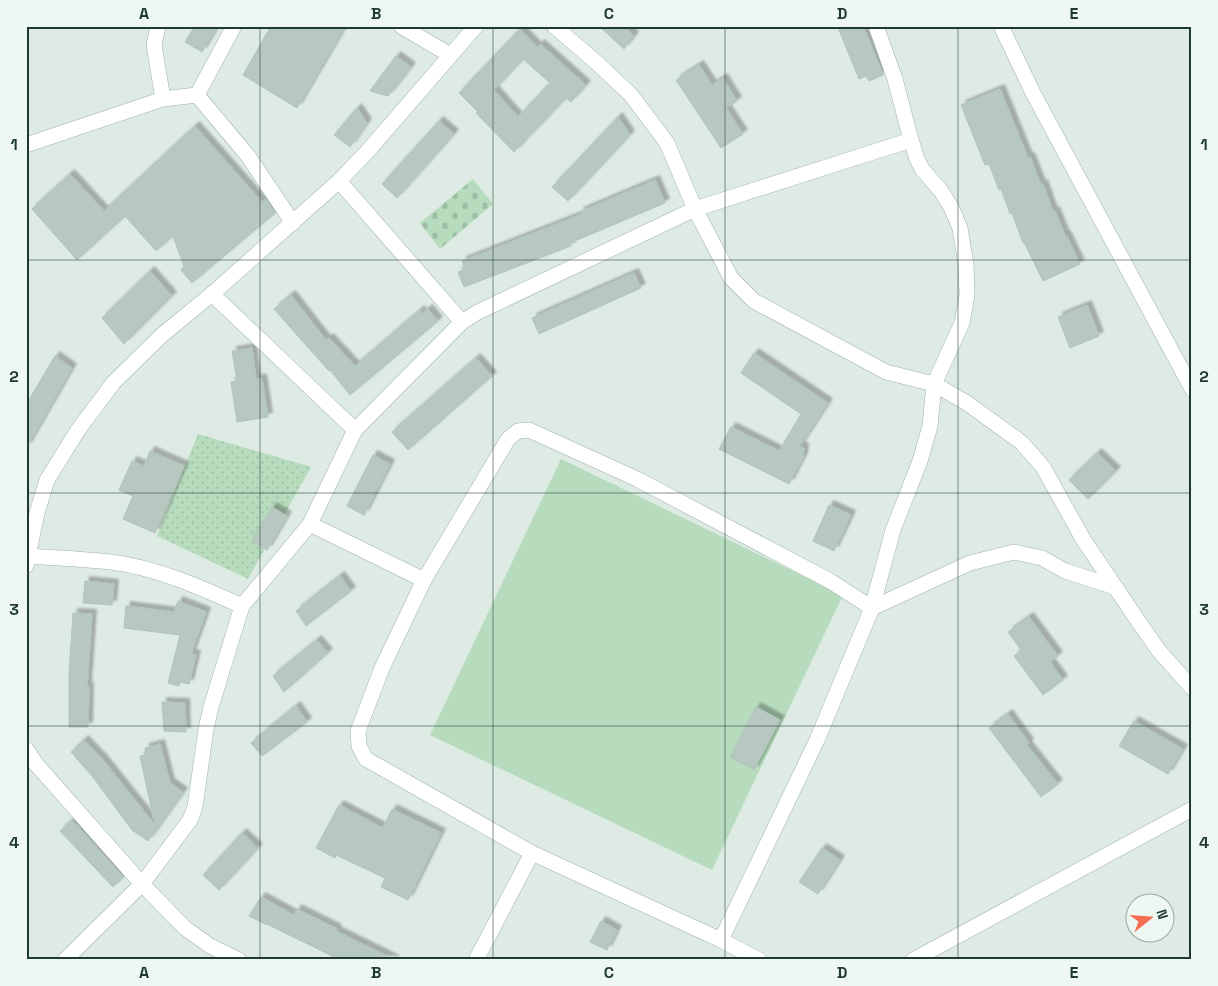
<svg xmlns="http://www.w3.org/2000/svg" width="1218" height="986" font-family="'Space Grotesk',sans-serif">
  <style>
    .green { fill: url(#green-dots) }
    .cemetery { fill: url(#cemetery-stones) }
    .pitch { fill: #b6dcbd }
    .building { fill: #b6c8bf; stroke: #b0c4ba; fill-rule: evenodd; filter: url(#shadow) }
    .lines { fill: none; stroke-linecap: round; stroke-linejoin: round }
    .minor-casing { stroke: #a1b2ab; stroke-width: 16 }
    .minor { stroke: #fff; stroke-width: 15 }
    .grid { fill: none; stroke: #1f3a31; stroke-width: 1; stroke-opacity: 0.55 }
    .neatline { fill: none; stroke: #1f3a31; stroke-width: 2 }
    .grid-label { font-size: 16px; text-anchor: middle; font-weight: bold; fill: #1f3a31 }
  </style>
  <defs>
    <pattern id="green-dots" width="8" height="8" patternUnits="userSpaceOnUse" patternTransform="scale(1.25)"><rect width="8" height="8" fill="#b6dcbd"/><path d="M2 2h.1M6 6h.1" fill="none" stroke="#9cbea3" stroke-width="1.8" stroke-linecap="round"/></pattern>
    <pattern id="cemetery-stones" width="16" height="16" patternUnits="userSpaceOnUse" patternTransform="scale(1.25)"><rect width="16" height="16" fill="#b6dcbd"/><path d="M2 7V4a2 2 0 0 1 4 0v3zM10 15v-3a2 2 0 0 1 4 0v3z" fill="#9cbea3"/></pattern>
    <filter id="shadow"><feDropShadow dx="4.5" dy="-4.5" stdDeviation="1" flood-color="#0004"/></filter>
  </defs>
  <rect width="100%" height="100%" fill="#deeae4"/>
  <!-- green -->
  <path class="green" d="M198 434 311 467 248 579 157 536Z"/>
  <!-- cemetery -->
  <path class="cemetery" d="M473 179 493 204 440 249 420 223Z"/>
  <!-- pitch -->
  <path class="pitch" d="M561 459 843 595 712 870 430 735Z"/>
  <!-- building -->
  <g class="building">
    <path d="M195 26H217L202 52 185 42Z"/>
    <path d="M271 26H345L297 108 243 75Z"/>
    <path d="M599 26H623L634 36 624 49Z"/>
    <path d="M848 26H863L883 75 869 81 866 76 859 79 839 30Z"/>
    <path d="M520 29 537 47 540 44 586 85 571 102 566 98 514 152 476 113 478 112 459 93ZM523 59 550 83 518 117 494 90Z"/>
    <path d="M396 56 411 67 388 96 370 91Z"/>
    <path d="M699 65 712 85 723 78 737 101 726 108 743 134 721 148 676 80Z"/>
    <path d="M1000 89 1028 158 1030 157 1041 185 1043 184 1053 212 1055 211 1065 236 1066 235 1080 264 1043 281 1024 242 1023 243 1012 213 1010 214 1001 189 999 190 989 164 985 165 961 105Z"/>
    <path d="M357 108 367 123 350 147 334 135Z"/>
    <path d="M618 117 630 135 568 201 552 187Z"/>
    <path d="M439 121 454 134 397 198 382 184Z"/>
    <path d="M195 126 262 202 266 199 275 213 192 283 181 270 184 266 173 236 156 251 125 216 77 260 32 209 70 174 104 211Z"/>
    <path d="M655 180 665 203 570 243 571 246 464 287 458 272 465 269 462 261 582 214 579 212Z"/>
    <path d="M150 271 172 296 124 344 102 318Z"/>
    <path d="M634 273 641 288 539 334 532 318Z"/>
    <path d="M291 295 326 340 329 338 355 366 420 310 422 314 428 309 438 321 350 395 330 370 329 371 274 309Z"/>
    <path d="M1087 305 1099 336 1070 348 1058 317Z"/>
    <path d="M252 348 256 379H262L268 417 237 422 231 382 237 381 232 351Z"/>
    <path d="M754 353 828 403 800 446 804 448 803 457 789 484 719 449 731 427 779 451 801 414 741 373Z"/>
    <path d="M55 356 72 368 26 448V405Z"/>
    <path d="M476 358 492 376 408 450 392 432Z"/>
    <path d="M150 451 184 466 155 533 123 519 133 496 119 490 132 461 144 466Z"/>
    <path d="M1097 453 1116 471 1088 499 1069 480Z"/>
    <path d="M373 455 390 464 364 515 347 506Z"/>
    <path d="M829 505 851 515 834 551 813 541Z"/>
    <path d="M272 507 287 516 267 550 252 541Z"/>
    <path d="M340 576 351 591 306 626 296 611Z"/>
    <path d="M85 581 114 584 112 605 83 603Z"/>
    <path d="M178 601 206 612 191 654 196 655 189 684 180 682 179 686 168 683 180 635 124 628 126 606 174 612Z"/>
    <path d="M73 613 92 614 87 687H89L88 727H69V673Z"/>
    <path d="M1029 617 1058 656 1050 662 1063 680 1043 695 1014 656 1021 650 1008 632Z"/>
    <path d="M317 640 328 653 284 692 273 676Z"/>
    <path d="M162 702 185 703 186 732 164 731Z"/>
    <path d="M296 706 307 722 262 756 251 743Z"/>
    <path d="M756 707 780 720 754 770 730 757Z"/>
    <path d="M1008 714 1029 743 1027 745 1058 784 1041 797 989 728Z"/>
    <path d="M1134 721 1183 749 1168 774 1119 746Z"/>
    <path d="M84 740 103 760 155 825 140 756 146 755 145 748 160 744 170 783 183 792 148 841 132 830 92 776 71 752Z"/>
    <path d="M339 805 383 828 392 809 441 833 408 900 381 887 385 878 336 855 335 858 316 848Z"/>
    <path d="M72 820 123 877 113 887 60 831Z"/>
    <path d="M242 833 258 848 219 890 203 875Z"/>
    <path d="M822 848 840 860 818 894 799 882Z"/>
    <path d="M261 897 294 915 297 909 337 929 336 931 395 960H340L267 924V925L249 916Z"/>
    <path d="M601 921 617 930 607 950 590 942Z"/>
  </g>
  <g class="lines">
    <defs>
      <g id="minor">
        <path d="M158 26 154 45 163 99"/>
        <path d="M234 26 197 95 248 156 293 223"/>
        <path d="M401 26 450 55"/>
        <path d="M554 26 596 62 631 95 667 143 695 209 731 278 754 301 886 372 934 384 967 403 1022 443 1043 467 1083 539 1134 615 1159 651 1192 688"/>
        <path d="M1001 26 1033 93 1192 389"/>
        <path d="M26 145 163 99 197 95"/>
        <path d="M339 181 462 322"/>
        <path d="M212 294 355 430"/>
        <path d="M310 524 424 580 382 668 358 731 359 746 366 759 532 853"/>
        <path d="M27 556C55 558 84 559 111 562 157 568 200 587 242 606"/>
        <path d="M26 566 37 513 47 480 78 430 114 382 162 335 212 294 339 181 366 153 476 26"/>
        <path d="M424 580 508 439 518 431 529 430 637 479 830 581 872 608 893 530 920 461 930 426 934 384 962 323 967 295 966 265 960 228 951 207 941 191 922 169 917 159 911 140"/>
        <path d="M26 749 36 764 142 884 185 928 210 946 239 960"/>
        <path d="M721 940 817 740 872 608 970 563 1014 552 1042 558 1065 571 1115 587"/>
        <path d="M65 960 142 884 190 820 195 807 206 729 211 707 242 606 310 524 355 430 462 322 476 313 695 209 911 140 895 79 876 26"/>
        <path d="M476 960 532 853 721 940 759 960"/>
        <path d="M913 960 1192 809"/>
      </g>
    </defs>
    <!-- minor casing -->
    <use href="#minor" class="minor-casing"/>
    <!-- minor -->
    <use href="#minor" class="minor"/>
  </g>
  <!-- grid -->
  <path class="grid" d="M260 26V960M493 26V960M725 26V960M958 26V960M26 260H1192M26 493H1192M26 726H1192"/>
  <!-- border -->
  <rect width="1218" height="986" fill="none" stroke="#eef7f2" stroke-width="55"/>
  <!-- north arrow -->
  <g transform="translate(1150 918) rotate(73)"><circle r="24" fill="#eef7f2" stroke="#9baba5"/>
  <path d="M0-4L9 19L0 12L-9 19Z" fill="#f56d51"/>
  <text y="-8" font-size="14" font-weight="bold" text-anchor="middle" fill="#1f3a31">N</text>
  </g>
  <rect x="28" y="28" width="1162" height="930" class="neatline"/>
  <g class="grid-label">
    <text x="144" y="19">A</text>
    <text x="376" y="19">B</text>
    <text x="609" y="19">C</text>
    <text x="842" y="19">D</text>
    <text x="1074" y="19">E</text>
    <text x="14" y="150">1</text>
    <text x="1204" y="150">1</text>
    <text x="14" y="382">2</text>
    <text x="1204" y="382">2</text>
    <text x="14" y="615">3</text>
    <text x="1204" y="615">3</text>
    <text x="14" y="848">4</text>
    <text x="1204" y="848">4</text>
    <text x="144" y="978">A</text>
    <text x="376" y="978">B</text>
    <text x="609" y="978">C</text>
    <text x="842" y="978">D</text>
    <text x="1074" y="978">E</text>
  </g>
</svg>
